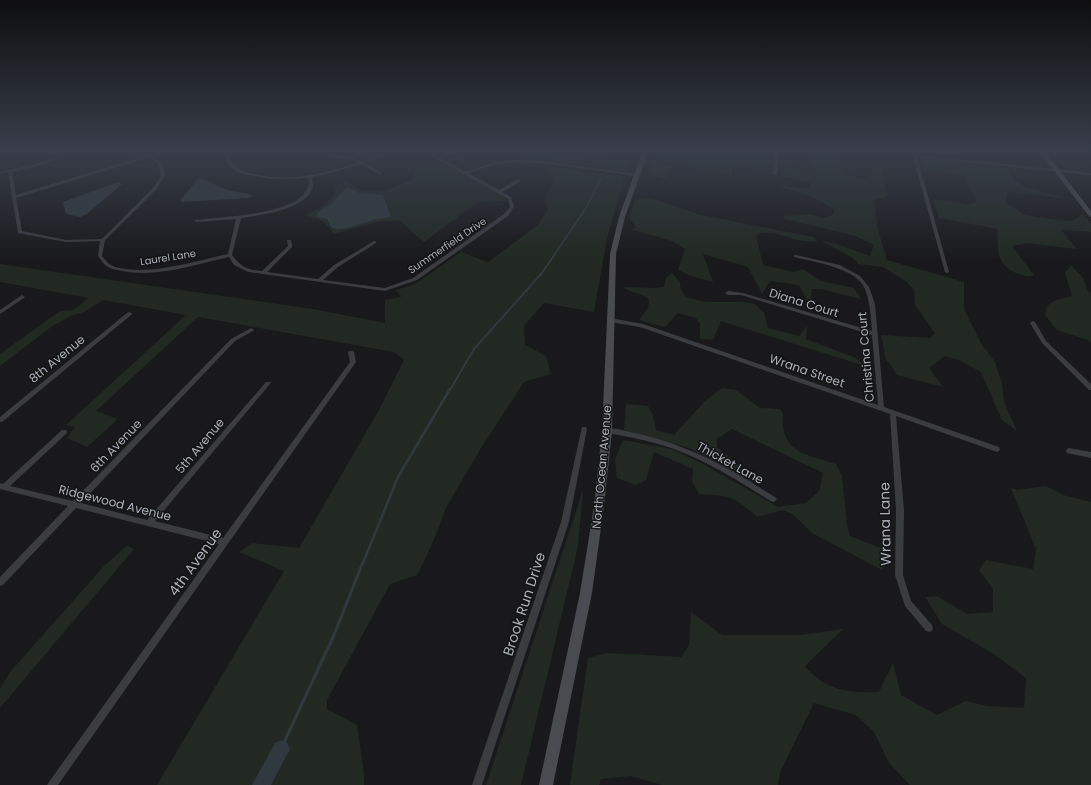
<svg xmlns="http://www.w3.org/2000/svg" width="1091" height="785" font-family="Poppins,sans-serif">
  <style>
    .green { fill: #212922 }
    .water { fill: #30393f }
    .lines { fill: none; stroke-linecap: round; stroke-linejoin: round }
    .stream-far3 { stroke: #30393f; stroke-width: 1.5 }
    .stream-far2 { stroke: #30393f; stroke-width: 2 }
    .stream-far1 { stroke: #30393f; stroke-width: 2.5 }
    .stream { stroke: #30393f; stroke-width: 3 }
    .river { fill: #30393f; fill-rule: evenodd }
    .street { fill: #3b3c40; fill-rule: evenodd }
    .secondary { fill: #494b50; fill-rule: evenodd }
    .labels { text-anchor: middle; stroke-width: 3; stroke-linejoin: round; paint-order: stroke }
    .far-street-label { font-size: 10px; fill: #adb1ba; stroke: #141416 }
    .street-label { font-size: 12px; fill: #adb1ba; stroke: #141416 }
    .near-street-label { font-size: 14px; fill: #adb1ba; stroke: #141416 }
  </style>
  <rect width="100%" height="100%" fill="#19191b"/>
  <!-- green -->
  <g class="green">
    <path d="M512 150H539L567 156 587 163 595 162V158L629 161V171L518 159V155Z"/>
    <path d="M654 150H759L773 153 769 170 732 166V176L657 159 653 154Z"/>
    <path d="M823 150 841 161V168L846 173 864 180 872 175 874 164 882 167 885 187 888 194 884 198 874 199 877 226 887 260 964 282V309L982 345 995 362 1002 383 1004 402 1017 431 1002 420 981 372 961 361 945 356 929 368 943 387 897 375 891 365 886 360 881 335 930 338 935 333 915 305 914 290 907 282 883 267 858 264 853 258 821 241 837 244 870 256 874 245 855 236 785 219 783 216 809 214 822 218 832 215 835 210 813 197 780 187 784 186 810 189V183L782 176 779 154 790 161 801 172 808 173 811 167 809 154 816 151Z"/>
    <path d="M922 158 1006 167 1015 181 1026 187 1070 199 1008 192 1006 203 1025 215 1051 219 1072 221 1083 214 1091 224V232L1061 230 1077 249 1027 243 1012 246 1034 275C1028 277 1025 276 1019 274 996 267 997 249 998 229L939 218 933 199 968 204 977 202 963 176 924 170Z"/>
    <path d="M438 161 501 194 507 201 478 202 424 242 400 221H381L334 234 323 221 305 215C319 208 334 203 336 186L347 181 362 191H385L412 180 416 169Z"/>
    <path d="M652 161H656L673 166 665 179 646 174Z"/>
    <path d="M548 166 619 176 624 178 607 238 594 312 544 303 524 326 525 345 546 356 551 374 524 382 481 448 447 506 430 549 417 575 390 584 327 700V709L357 725 364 774V785H157L284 571 239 552 252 543 299 548 379 410 404 360 394 352 198 317 96 411 118 419 87 447 67 438 75 427 66 425 186 315 103 300 84 312 71 316 51 327 0 366V354L60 311 73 310 89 298 0 282V264L313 309 385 323V300L401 297 396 290 415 284 461 252 488 262 537 226 548 209 545 197C553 183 557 181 548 166Z"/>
    <path d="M643 198 657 200 701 215 814 237 817 241C797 245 776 227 756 235L763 265 794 272 803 269 821 281 854 288 861 299 821 289H812L810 306 799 285 770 281 762 294 748 267 703 254 713 282 691 276 678 270 685 249 672 241 630 229 637 228 629 218 635 201Z"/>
    <path d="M1071 265 1083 278 1087 289 1091 294V343L1088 340 1057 330 1045 315 1047 306 1054 301 1072 296 1065 273Z"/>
    <path d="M672 273 680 282V286L685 297 705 302H743L755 304 764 313 768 328 799 336 807 326 806 339 856 358 865 366 721 321 713 340 700 339V324L696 318 678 313 665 327 639 320 648 308 649 300C643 292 631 294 623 287L655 288 664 287 666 278Z"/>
    <path d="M722 388 736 390 760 408 779 409 783 413C780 453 805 454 836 464L842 476 847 525 850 536 888 551 882 570 812 533 794 515 783 510 757 517C733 495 730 496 699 494L692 481 693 469 654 452 646 480 636 485 617 478 615 459 623 440 672 449 701 463 778 507 806 503 820 490 823 473 732 429 717 439V447L737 464 755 485 689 448 624 430 626 404 648 406 653 415 656 430 674 435 704 402Z"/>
    <path d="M1046 486 1063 495 1091 502V785H910L889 763 874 732 856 715 814 703 780 772 778 785H662L631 776 601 779 599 785H570L588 658 607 653 681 657 689 645 691 612 722 635H800L843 629 805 666C826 691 848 693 879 692L893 663 901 695 937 715 966 701 987 706 1024 708 1026 678 994 654 942 624 925 597 937 596 967 614 993 612V589L979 570 986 560 1033 569 1036 549 1011 488 1018 490Z"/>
    <path d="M583 490 578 546 521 785H486Z"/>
    <path d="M127 546 134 549 0 708V688L11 671 105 565Z"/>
  </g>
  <!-- water -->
  <g class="water">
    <path d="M199 178C204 178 218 187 225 189 234 193 245 191 253 196L249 198 181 202V199Z"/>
    <path d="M118 182 122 184 87 214 80 217 66 214 63 202Z"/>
    <path d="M347 187 359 193 383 195 391 217 374 220 344 229H336L331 227 327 219 317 217V213L332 203Z"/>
  </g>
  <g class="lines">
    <!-- stream-far3 -->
    <path class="stream-far3" d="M554 255 586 208 601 179"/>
    <!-- stream-far2 -->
    <path class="stream-far2" d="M450 390 474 349 542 273 555 254"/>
    <!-- stream-far1 -->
    <path class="stream-far1" d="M363 563 398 477 450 389"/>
    <!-- stream -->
    <path class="stream" d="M281 749 334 635 363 562"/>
    <!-- river -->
    <path class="river" d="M281 740 287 743 290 749 271 785H252L275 743Z"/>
    <!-- street -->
    <g class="street">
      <path d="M0 150H6L0 152Z"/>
      <path d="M73 150H78L38 166 12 172 16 195 150 154 166 150H172L154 156 162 164 165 175 157 189 105 240 102 256C105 259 107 263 111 265 114 267 117 267 120 268 152 275 196 261 228 254L236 219 197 222 195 221V220C222 216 297 216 308 187 309 184 309 181 308 178 287 180 266 180 245 174 241 173 235 171 231 167 227 163 225 156 224 150H228L229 154 264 151 265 152 263 153 229 156C234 170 245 172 258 175 294 181 324 174 358 162L350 158 323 157H322V155L351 156 361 161 393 150H398L364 163 381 172V174H379L361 164 327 174 312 177C312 180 313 184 313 187 306 210 261 215 241 218L232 255C241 267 248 270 262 271L288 246 287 240H291L292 246V247L267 272 318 279 334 265 374 241 376 242V243L338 267 323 280 385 288 413 278 504 214 510 207 508 199 421 150H426L446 161 475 150H477V152L448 162 466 172 495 162 514 160 539 161 637 174 639 175 637 176 539 163 514 162 496 164 468 173 499 190C504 187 516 180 520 179V181L515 185 502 192 511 197 514 207 513 208 508 216 417 280 385 291 248 272 234 265 229 257C193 265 154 279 117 270 114 269 111 269 108 267 104 265 101 260 98 256L100 241 66 242 18 233 8 172 0 174V172L36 164ZM151 157 158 164 161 175 154 187 102 239 66 240 22 231 16 198Z"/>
      <path d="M539 150H546L587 159 585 160Z"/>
      <path d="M775 150H779L777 174 775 175 773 174Z"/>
      <path d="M866 150H876L915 155 1091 173V175L917 157 949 272 947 273 945 272 913 157 868 151Z"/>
      <path d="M794 255H796L840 265 860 276 869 287 875 304 884 407 999 447 1000 449 999 451 997 452 896 416 904 510 903 575 911 601 932 625 933 628 932 631 929 632 926 631 905 606 895 575 896 510 890 414 640 327 610 322 607 320 610 318 643 324 878 405 872 335 741 295H728L725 293 728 291 743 293 872 331C871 317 870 302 865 289 857 268 814 262 794 257Z"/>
      <path d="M22 295 25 297 24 298 0 314V310Z"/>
      <path d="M129 312 131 313 132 314 131 315 2 422H0V417L127 313Z"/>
      <path d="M1033 321 1035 322 1046 341 1091 384V390H1089L1042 343 1030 323Z"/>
      <path d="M251 328 254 330 253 331 235 341 81 503 147 520 266 382H270L271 383 270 384 155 521 223 538 350 362 348 352 349 351H353L354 352 356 362 58 785H47L49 782 219 544 76 508 3 585 0 586V577L68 506 0 489V483L3 484 62 430H66L67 432 66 434 10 486 73 501 231 339Z"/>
      <path d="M582 427H586L587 429 569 522 482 785H472L561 522Z"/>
      <path d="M605 429C614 427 626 431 635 433 690 445 728 468 775 497L777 499 775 501 773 502 771 501C741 483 711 463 679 451 656 442 631 437 607 433H605L604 431Z"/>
      <path d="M1069 448 1091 452V458L1067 453 1066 451 1067 449Z"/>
    </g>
    <!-- secondary -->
    <g class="secondary">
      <path d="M643 150H649L625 217 616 254 612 431 604 506 592 593 553 785H539L580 593 594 506 602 431 610 254 619 217Z"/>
      <path d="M1038 150H1044L1091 211V217L1089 216Z"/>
    </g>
  </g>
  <!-- sky -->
  <linearGradient id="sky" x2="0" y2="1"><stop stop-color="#0e0e0f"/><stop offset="0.58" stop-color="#383e4a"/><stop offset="1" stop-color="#383e4a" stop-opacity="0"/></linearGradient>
  <rect width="1091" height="260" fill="url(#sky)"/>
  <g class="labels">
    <!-- far-street labels -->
    <g class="far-street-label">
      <text transform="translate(447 245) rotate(-34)" y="4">Summerfield Drive</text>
      <text transform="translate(168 257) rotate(-9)" y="4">Laurel Lane</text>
    </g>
    <!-- street labels -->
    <g class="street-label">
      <text transform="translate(804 303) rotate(17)" y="4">Diana Court</text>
      <text transform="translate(866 357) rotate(-95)" y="4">Christina Court</text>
      <text transform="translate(57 359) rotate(-39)" y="4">8th Avenue</text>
      <text transform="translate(807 371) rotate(19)" y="4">Wrana Street</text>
      <text transform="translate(116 446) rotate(-46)" y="4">6th Avenue</text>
      <text transform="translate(200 446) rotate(-50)" y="4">5th Avenue</text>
      <text transform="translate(730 463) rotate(29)" y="4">Thicket Lane</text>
      <text transform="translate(602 467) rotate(-85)" y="4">North Ocean Avenue</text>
      <text transform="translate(115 503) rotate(14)" y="4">Ridgewood Avenue</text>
    </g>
    <!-- near-street labels -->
    <g class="near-street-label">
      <text transform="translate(885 524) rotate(-91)" y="5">Wrana Lane</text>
      <text transform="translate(195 562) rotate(-54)" y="5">4th Avenue</text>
      <text transform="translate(524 604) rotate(-72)" y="5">Brook Run Drive</text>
    </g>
  </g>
</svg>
